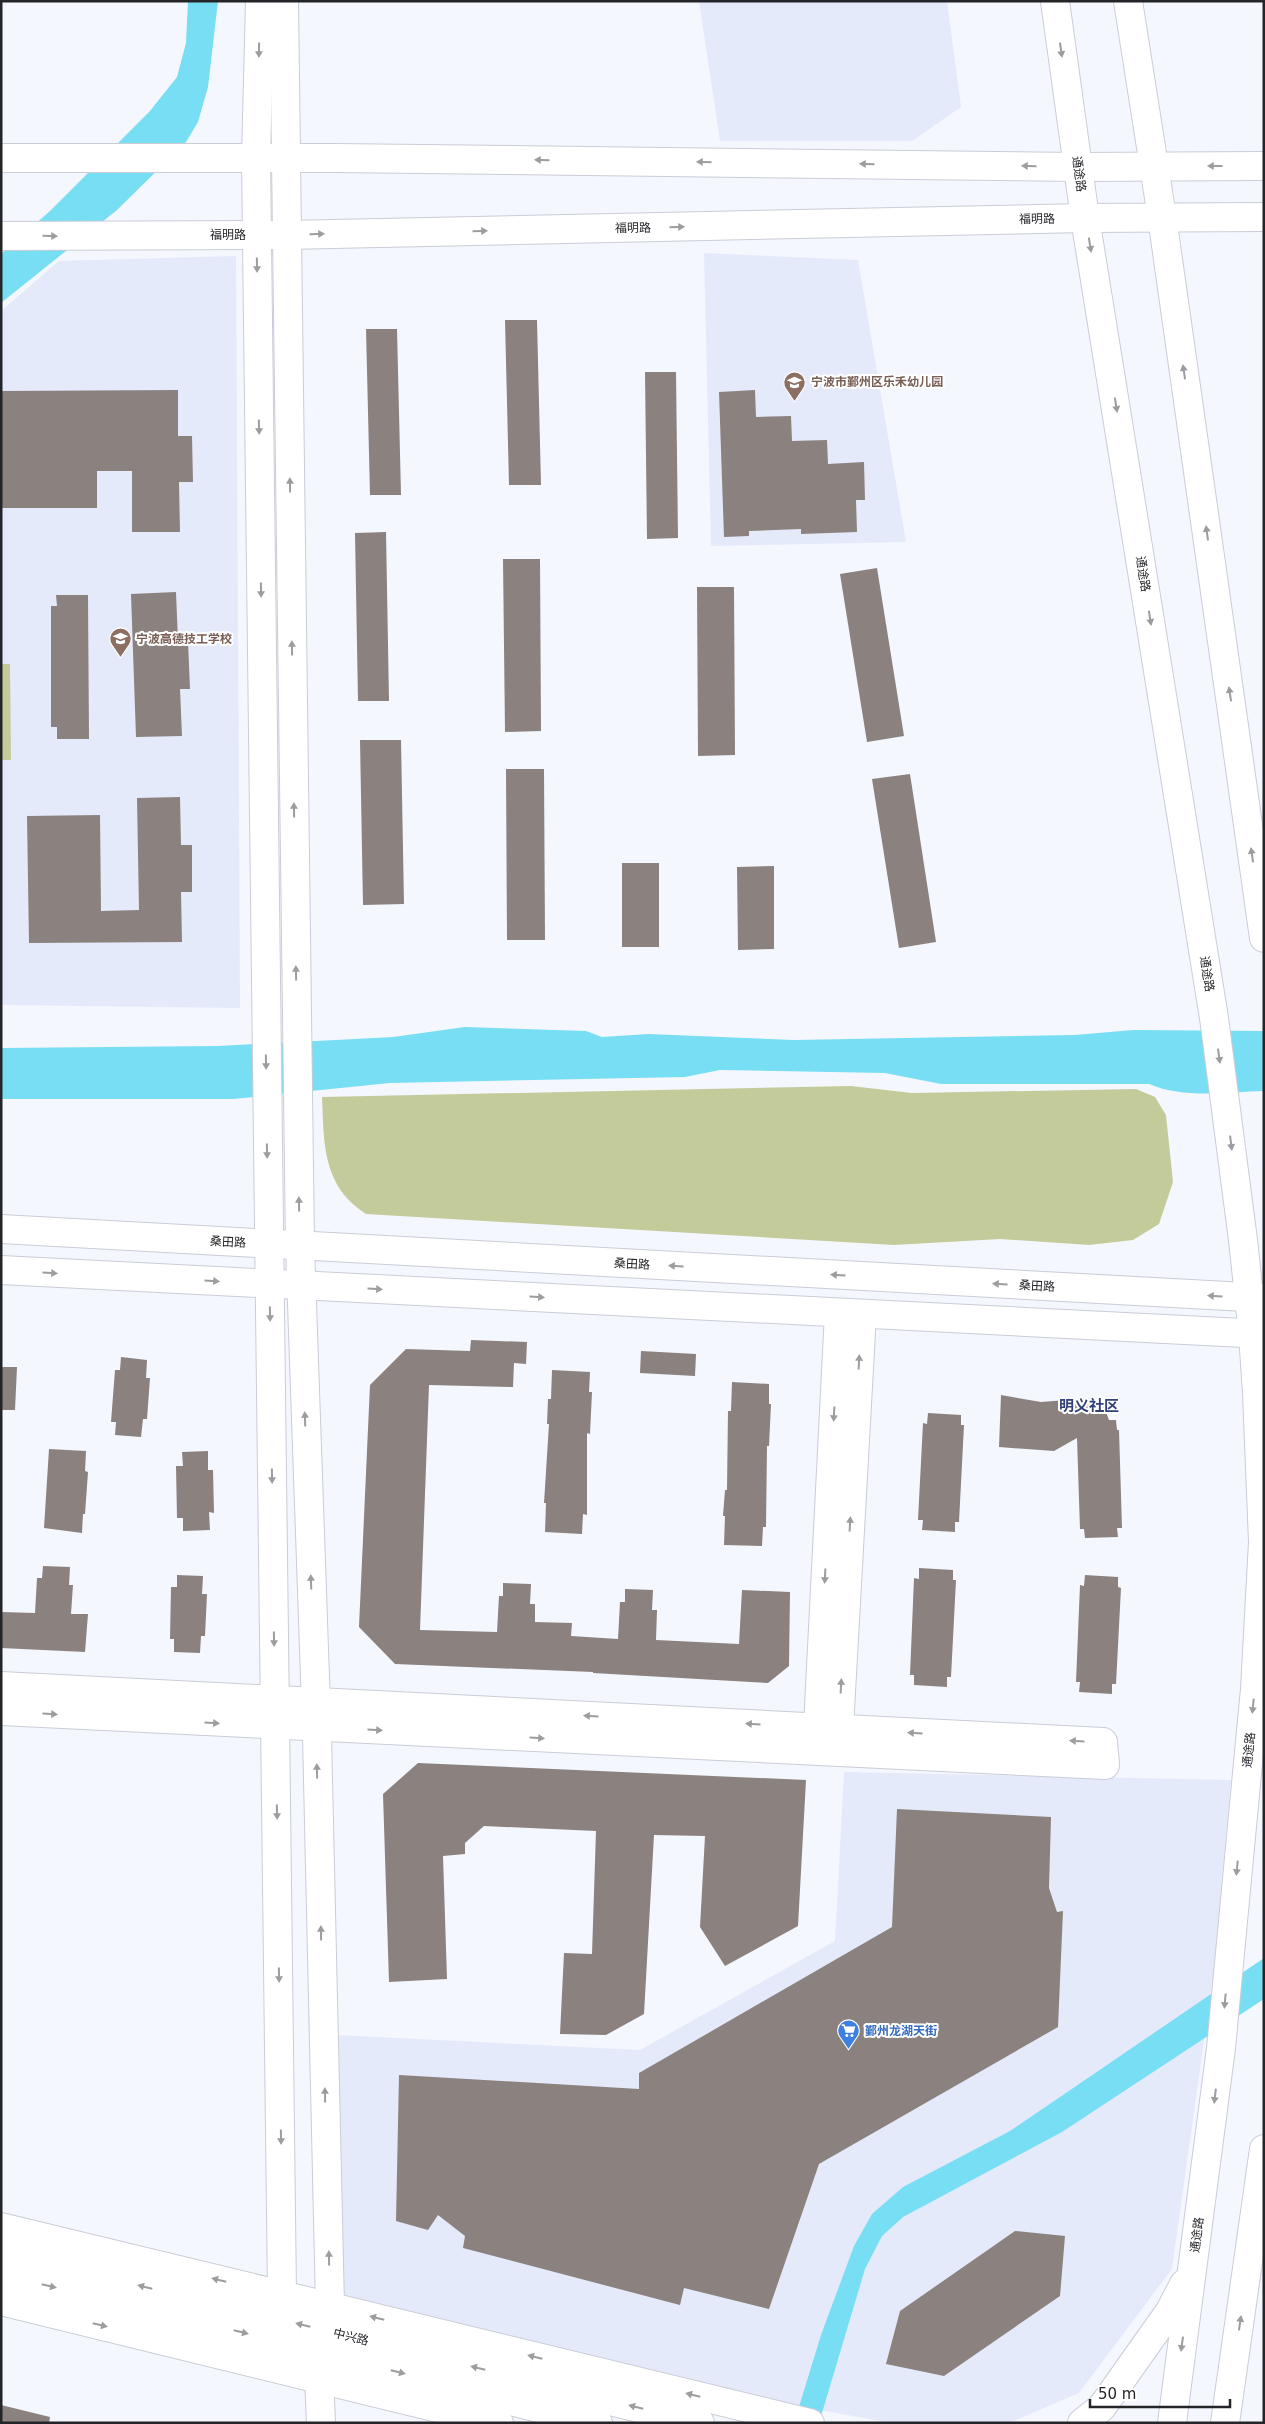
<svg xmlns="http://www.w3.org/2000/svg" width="1265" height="2424" font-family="'DejaVu Sans','Noto Sans SC',sans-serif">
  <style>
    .built { fill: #e4eafa }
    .green { fill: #c4cb9b }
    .water { fill: #77def4 }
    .building { fill: #8b817e }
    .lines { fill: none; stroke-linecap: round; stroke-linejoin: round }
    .minor-casing { stroke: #cacdd6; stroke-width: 30 }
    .major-casing { stroke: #cacdd6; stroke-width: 30 }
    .minor { stroke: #fff; stroke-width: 28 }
    .major { stroke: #fff; stroke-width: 28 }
    .oneway { fill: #9c9d9f }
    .labels { text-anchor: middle; stroke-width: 4; stroke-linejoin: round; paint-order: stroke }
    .street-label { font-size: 12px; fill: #242529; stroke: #fff }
    .education-label { font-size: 12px; font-weight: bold; fill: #785e54; stroke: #fff; text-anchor: start }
    .shop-label { font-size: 12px; font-weight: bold; fill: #366cbe; stroke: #fff; text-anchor: start }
    .quarter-label { font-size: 15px; font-weight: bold; fill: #33417b; stroke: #fff }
  </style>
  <rect width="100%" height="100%" fill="#f4f7fe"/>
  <!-- built -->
  <g class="built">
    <path d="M699 1H947L961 107 912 141H720Z"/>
    <path d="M704 253 858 260 906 542 711 546Z"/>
    <path d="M236 256 240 1008 1 1005V311L59 261Z"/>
    <path d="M844 1772 1231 1780 1214 1969 1172 2269 1079 2393 1009 2423H891L787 2404 339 2298 336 2035 640 2050 835 1941Z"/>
  </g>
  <!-- green -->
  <g class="green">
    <path d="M1 664H10L11 760H1Z"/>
    <path d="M851 1086 912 1093 1136 1089 1155 1097 1166 1115 1173 1182 1159 1224 1133 1240 1089 1245 1000 1239 894 1245 366 1214C322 1186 324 1143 322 1097Z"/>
  </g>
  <!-- water -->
  <g class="water">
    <path d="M188 1H218L208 87 198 122 186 142 117 210 1 303V254L50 211 150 111 177 77 186 43Z"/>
    <path d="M465 1027 586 1031 602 1037 649 1034 794 1040 1075 1035 1133 1030 1264 1031V1091C1226 1092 1184 1099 1149 1084H941L885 1073 720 1070 685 1077 390 1083 233 1099H1V1048L218 1046 393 1037Z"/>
    <path d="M1264 1958V1999L1062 2132 903 2217 882 2236 865 2269 819 2423H794L821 2335 854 2246 872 2214 903 2187 1010 2131Z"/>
  </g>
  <!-- building -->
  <g class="building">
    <path d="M505 320H537L541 485H509Z"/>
    <path d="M366 329H397L401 495H370Z"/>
    <path d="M645 372H676L678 538 647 539Z"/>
    <path d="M178 390V436H192L193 482H179L180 532H132V471H97V508H1V391Z"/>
    <path d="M755 390 756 417 791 416 792 441 827 440 828 464 864 462 865 500H856L857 532 801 534V529L749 531V536L724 537 719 392Z"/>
    <path d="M386 532 389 701H358L355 533Z"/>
    <path d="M503 559H540L541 731 505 732Z"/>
    <path d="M877 568 904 736 867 742 840 574Z"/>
    <path d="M697 587H734L735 755 698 756Z"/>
    <path d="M176 592 178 641H188L190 689H180L182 736 136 737 131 594Z"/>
    <path d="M56 595H88L89 739H57V727H51V606H57Z"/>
    <path d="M360 740H401L404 904 363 905Z"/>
    <path d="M506 769H544L545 940H507Z"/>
    <path d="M910 774 936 942 899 948 872 779Z"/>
    <path d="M180 797 181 845H192V892H181L182 942 29 943 27 816 100 815 101 911 139 910 137 798Z"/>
    <rect x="622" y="863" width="37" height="84"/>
    <path d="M774 866V949L738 950 737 867Z"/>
    <path d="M471 1340 527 1342 526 1364 514 1363 513 1387 429 1385 420 1630 497 1632 499 1596H503V1583L531 1584 530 1604H535V1622L572 1623 571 1636 618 1639 620 1602H625V1589L653 1590 652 1610H657L656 1640 739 1644 742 1590 790 1592 789 1666 768 1683 593 1673V1672L395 1664 359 1627 370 1385 406 1349 470 1351Z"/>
    <path d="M641 1351 696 1354 695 1376 640 1373Z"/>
    <path d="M121 1357 147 1360 146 1378H150L147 1419H143L141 1437 115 1435 116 1422H111L115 1370H120Z"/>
    <path d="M1 1367H17L15 1410H1Z"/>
    <path d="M552 1370 590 1372 589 1392H592L590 1434 587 1433V1515L583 1514 582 1534 545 1532 546 1503H544L549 1424H547L548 1399H551Z"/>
    <path d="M732 1382 769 1384V1404H771L769 1446H767L766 1527H763L762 1546 724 1545 725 1516H723L725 1490H727L728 1411H731Z"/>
    <path d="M1001 1395 1041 1402 1091 1398 1103 1404 1109 1420H1116L1117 1430H1119L1122 1528H1117L1118 1537 1085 1538 1084 1529H1080L1077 1438 1054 1451 999 1447Z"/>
    <path d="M928 1413 961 1415V1425H964L959 1522H955V1532L922 1530 923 1520H918L923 1423 927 1424Z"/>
    <path d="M49 1449 86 1451 85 1471 88 1472 85 1514H83L82 1533 44 1528Z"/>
    <path d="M208 1451V1470H213L214 1513 209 1512 210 1530 183 1531V1518H177L176 1466H183L182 1452Z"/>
    <path d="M43 1566 70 1567 69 1585H73L71 1614H88L85 1652 1 1648V1612L35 1613 37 1578H42Z"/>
    <path d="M919 1568 953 1570V1580H956L951 1677H947V1687L914 1685V1675H910L914 1578 919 1579Z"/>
    <path d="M177 1575 203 1576 202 1594H207L205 1636H201L200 1653 174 1652V1639H170L171 1587H177Z"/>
    <path d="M1085 1575 1118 1577V1587L1121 1588 1116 1684H1112V1694L1079 1692 1080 1682H1076L1080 1585 1084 1586Z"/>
    <path d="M418 1763 806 1780 798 1926 725 1966 700 1927 705 1836 654 1835 644 2014 606 2035 560 2034 564 1953 592 1954 596 1831 484 1826 465 1843V1854L443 1856 447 1979 389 1982 383 1794Z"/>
    <path d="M897 1809 1051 1817 1049 1888 1057 1912 1063 1911 1058 2027 819 2164 769 2309 684 2288 680 2305 463 2248 465 2236 438 2215 428 2230 396 2221 399 2075 639 2089V2073L892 1927Z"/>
    <path d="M1015 2231 1065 2236 1060 2296 944 2376 886 2364 900 2311Z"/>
    <path d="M1 2405 50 2417 49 2423H1Z"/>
  </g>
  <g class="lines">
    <defs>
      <g id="minor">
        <path d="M260 1 256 158 282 2295"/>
        <path d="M284 1 300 1246 317 1735 330 2307"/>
        <path d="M1 1686 1103 1742 1105 1765 1 1711"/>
        <path d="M817 1746 839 1313"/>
        <path d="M838 1746 862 1314"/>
        <path d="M319 2378 321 2423"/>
      </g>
      <g id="major">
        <path d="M1055 1 1085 218 1214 1018 1243 1240 1253 1334 1257 1393 1263 1542 1255 1689 1221 2048 1172 2423"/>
        <path d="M1128 1 1162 217 1264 938"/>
        <path d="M1 158H335L1078 167 1264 166"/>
        <path d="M1 236 286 235 1085 218 1264 217"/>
        <path d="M1 1229 1264 1298"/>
        <path d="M1 1270 1264 1334"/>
        <path d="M1 2227 810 2423"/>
        <path d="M1 2252 700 2423"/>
        <path d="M1 2275 207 2324 598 2423"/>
        <path d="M1 2301 499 2423"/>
        <path d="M1082 2423 1102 2407 1170 2311 1184 2284"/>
        <path d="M1225 2423 1264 2149"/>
      </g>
    </defs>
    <!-- minor casing -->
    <use href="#minor" class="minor-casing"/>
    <!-- major casing -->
    <use href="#major" class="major-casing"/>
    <!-- minor -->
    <use href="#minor" class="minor"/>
    <!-- major -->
    <use href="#major" class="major"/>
  </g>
  <!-- one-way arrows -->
  <defs><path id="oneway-solid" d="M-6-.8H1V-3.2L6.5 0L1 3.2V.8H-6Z" transform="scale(1.25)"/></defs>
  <g class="oneway">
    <use href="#oneway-solid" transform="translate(259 50) rotate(91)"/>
    <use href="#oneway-solid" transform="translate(1061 50) rotate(82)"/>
    <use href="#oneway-solid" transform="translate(542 160) rotate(-179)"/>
    <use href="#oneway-solid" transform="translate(704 162) rotate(-179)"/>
    <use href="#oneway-solid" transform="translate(867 164) rotate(-179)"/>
    <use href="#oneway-solid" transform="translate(1029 166) rotate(-179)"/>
    <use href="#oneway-solid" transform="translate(1215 166) rotate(180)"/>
    <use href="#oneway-solid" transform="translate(677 227) rotate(-1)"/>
    <use href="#oneway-solid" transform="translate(480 231) rotate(-1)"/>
    <use href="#oneway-solid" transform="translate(317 234) rotate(-1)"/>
    <use href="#oneway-solid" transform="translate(50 236) rotate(1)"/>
    <use href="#oneway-solid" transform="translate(1090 245) rotate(81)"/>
    <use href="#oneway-solid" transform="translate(257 265) rotate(89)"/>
    <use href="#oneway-solid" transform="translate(1184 372) rotate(-98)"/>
    <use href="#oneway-solid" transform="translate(1116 405) rotate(81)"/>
    <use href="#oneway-solid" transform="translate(259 427) rotate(89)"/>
    <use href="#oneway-solid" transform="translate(290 485) rotate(-91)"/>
    <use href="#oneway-solid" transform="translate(1207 533) rotate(-98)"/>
    <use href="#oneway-solid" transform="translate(261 590) rotate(89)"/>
    <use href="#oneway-solid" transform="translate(1150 618) rotate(81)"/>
    <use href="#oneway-solid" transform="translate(292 648) rotate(-91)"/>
    <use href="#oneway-solid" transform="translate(1230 694) rotate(-98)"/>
    <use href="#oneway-solid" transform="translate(294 810) rotate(-91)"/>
    <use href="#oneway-solid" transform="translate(1252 855) rotate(-98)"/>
    <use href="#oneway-solid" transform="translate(296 973) rotate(-91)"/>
    <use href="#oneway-solid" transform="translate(1219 1056) rotate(82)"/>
    <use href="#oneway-solid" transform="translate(266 1062) rotate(89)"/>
    <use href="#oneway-solid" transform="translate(1231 1143) rotate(83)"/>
    <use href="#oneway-solid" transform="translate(267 1151) rotate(89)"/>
    <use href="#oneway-solid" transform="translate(299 1204) rotate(-91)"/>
    <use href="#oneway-solid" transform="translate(676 1266) rotate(-177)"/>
    <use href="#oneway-solid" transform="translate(50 1273) rotate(3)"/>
    <use href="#oneway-solid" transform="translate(838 1275) rotate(-177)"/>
    <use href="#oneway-solid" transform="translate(212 1281) rotate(3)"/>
    <use href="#oneway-solid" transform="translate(1000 1284) rotate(-177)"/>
    <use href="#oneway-solid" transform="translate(375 1289) rotate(3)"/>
    <use href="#oneway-solid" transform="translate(1215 1296) rotate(-177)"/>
    <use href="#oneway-solid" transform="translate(537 1297) rotate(3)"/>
    <use href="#oneway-solid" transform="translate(270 1314) rotate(89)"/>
    <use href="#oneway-solid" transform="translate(859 1362) rotate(-87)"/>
    <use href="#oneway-solid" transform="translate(834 1414) rotate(93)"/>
    <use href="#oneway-solid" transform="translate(305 1419) rotate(-92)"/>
    <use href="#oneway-solid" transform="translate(272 1476) rotate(89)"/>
    <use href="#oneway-solid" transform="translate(850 1524) rotate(-87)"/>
    <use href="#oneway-solid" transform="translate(825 1576) rotate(93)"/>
    <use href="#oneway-solid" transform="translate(311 1582) rotate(-92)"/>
    <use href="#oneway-solid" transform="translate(274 1639) rotate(89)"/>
    <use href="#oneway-solid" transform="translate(841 1686) rotate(-87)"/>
    <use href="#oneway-solid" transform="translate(1253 1706) rotate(96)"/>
    <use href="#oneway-solid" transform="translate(50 1714) rotate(3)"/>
    <use href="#oneway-solid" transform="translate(591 1716) rotate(-177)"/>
    <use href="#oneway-solid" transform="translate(212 1723) rotate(3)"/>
    <use href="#oneway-solid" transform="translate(753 1724) rotate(-177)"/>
    <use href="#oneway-solid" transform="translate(375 1730) rotate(3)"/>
    <use href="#oneway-solid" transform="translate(915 1733) rotate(-177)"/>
    <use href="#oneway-solid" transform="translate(537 1738) rotate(3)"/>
    <use href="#oneway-solid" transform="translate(1077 1741) rotate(-177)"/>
    <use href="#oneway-solid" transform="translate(317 1771) rotate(-91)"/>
    <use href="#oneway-solid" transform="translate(277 1812) rotate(89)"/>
    <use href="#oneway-solid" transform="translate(1237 1868) rotate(96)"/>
    <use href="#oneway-solid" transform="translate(321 1933) rotate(-91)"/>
    <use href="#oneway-solid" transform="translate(279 1975) rotate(89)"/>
    <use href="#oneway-solid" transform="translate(1225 2001) rotate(95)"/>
    <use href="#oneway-solid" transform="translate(325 2095) rotate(-91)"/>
    <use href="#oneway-solid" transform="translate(1215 2096) rotate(97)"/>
    <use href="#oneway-solid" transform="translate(281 2137) rotate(89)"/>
    <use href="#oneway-solid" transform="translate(329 2258) rotate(-91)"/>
    <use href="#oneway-solid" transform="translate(219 2280) rotate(-166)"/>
    <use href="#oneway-solid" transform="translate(49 2286) rotate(13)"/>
    <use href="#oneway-solid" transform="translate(145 2287) rotate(-166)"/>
    <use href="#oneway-solid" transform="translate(377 2318) rotate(-166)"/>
    <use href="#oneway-solid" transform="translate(1240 2323) rotate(-82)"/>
    <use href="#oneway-solid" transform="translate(100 2325) rotate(13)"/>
    <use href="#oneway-solid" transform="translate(303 2325) rotate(-166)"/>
    <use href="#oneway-solid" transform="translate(241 2332) rotate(14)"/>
    <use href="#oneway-solid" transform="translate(1182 2344) rotate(98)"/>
    <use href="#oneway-solid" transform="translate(535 2357) rotate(-166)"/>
    <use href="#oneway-solid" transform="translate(478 2368) rotate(-166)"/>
    <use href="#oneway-solid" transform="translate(398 2372) rotate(14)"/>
    <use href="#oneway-solid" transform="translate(693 2395) rotate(-166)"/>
    <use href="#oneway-solid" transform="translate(636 2407) rotate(-166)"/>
  </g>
  <!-- icons -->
  <defs>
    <symbol id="school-pin" viewBox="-11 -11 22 30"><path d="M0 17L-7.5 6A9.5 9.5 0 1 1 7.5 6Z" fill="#8d6e63" stroke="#fff"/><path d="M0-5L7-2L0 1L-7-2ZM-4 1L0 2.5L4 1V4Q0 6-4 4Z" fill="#fff"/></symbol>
    <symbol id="university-pin" viewBox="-11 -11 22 30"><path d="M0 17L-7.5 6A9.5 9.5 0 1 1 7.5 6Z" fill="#8d6e63" stroke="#fff"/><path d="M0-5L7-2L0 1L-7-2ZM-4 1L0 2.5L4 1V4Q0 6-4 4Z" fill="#fff"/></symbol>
    <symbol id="supermarket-pin" viewBox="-11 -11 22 30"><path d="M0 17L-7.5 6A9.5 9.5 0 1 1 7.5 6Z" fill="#3f7fe0" stroke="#fff"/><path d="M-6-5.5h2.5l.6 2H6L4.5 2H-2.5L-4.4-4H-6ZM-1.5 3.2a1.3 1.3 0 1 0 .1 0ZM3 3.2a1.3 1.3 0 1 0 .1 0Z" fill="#fff"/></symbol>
  </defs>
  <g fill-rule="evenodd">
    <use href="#school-pin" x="782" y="370" width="25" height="34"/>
    <use href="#university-pin" x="108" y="626" width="25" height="34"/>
    <use href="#supermarket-pin" x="836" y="2018" width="25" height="34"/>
  </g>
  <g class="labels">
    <!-- street labels -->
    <g class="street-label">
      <text transform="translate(1079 174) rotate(82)" y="4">通途路</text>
      <text transform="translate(1037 219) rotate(-1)" y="4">福明路</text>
      <text transform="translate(633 228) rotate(-1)" y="4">福明路</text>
      <text x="228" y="239">福明路</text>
      <text transform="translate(1143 574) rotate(81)" y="4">通途路</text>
      <text transform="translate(1207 974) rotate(81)" y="4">通途路</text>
      <text transform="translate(228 1242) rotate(3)" y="4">桑田路</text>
      <text transform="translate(632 1264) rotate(3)" y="4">桑田路</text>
      <text transform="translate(1037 1286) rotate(3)" y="4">桑田路</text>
      <text transform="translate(1249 1750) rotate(-84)" y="4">通途路</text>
      <text transform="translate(1197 2235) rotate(-83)" y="4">通途路</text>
      <text transform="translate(351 2337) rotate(14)" y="4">中兴路</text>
    </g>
    <!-- education labels -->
    <g class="education-label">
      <text x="811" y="386">宁波市鄞州区乐禾幼儿园</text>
      <text x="136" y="643">宁波高德技工学校</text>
    </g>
    <!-- shop labels -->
    <g class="shop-label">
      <text x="865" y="2035">鄞州龙湖天街</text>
    </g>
    <!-- quarter labels -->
    <g class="quarter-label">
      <text x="1089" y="1411">明义社区</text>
    </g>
  </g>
  <!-- border -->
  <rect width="1265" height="2424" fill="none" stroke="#242529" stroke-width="5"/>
  <!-- scale -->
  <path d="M1090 2399v8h140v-8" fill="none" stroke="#242529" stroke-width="2.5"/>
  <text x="1098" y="2399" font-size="15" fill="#242529" stroke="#ffffff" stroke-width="4" paint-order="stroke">50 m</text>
</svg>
